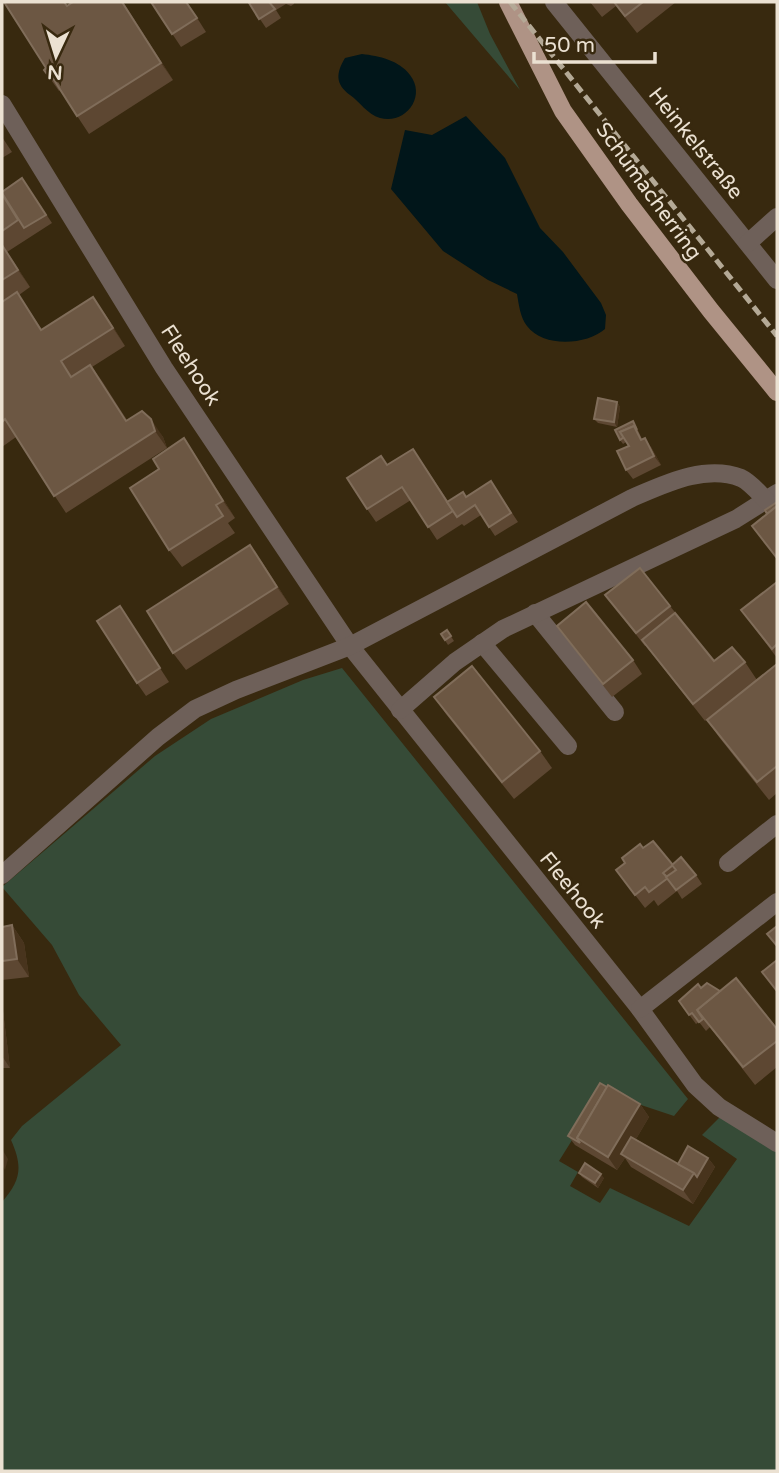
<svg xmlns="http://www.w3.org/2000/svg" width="779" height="1473" font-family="'Varela Round',sans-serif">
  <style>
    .green { fill: #364b37 }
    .water { fill: #01161a }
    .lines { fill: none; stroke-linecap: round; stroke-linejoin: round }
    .minor { stroke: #6e6059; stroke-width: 18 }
    .major { stroke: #af9385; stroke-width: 18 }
    .rail { stroke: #b4a996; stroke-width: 5; stroke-dasharray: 10 5; stroke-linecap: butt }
    .wall { fill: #5d4732 }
    .shaded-wall { fill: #48341d }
    .building { fill: #6c5743; stroke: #806d5a; stroke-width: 2 }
    .labels { text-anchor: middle; stroke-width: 5; stroke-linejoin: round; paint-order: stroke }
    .street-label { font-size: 21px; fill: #ebe1d2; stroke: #38290f }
  </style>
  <rect width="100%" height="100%" fill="#38290f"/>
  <!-- green -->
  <g class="green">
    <path d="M445 2H477L490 34 520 90Z"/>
    <path d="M342 668 688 1099 674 1116 602 1092 559 1161 578 1172 570 1186 600 1203 610 1188 689 1226 737 1159 702 1135 721 1116 777 1148V1471H2V1202C21 1180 23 1167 11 1140L22 1126 121 1045 79 995 52 945 2 887 155 756 211 719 303 680Z"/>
  </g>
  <!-- water -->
  <g class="water">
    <path d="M362 54C379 56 399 60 410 75 427 97 405 125 380 118 367 114 360 102 350 95 335 84 336 73 345 58Z"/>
    <path d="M466 116 505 158 540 228 563 252 601 303 606 315 605 329C587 345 543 348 527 326 520 317 519 305 517 294L488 280 443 251 391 189 405 130 432 135Z"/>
  </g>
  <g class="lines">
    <!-- minor -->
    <g class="minor">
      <path d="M554 2 777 280"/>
      <path d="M2 104 164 368 350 646 640 1009 695 1085 719 1107 777 1143"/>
      <path d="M748 243 777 217"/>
      <path d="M535 613 615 712"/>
      <path d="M482 643 568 746"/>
      <path d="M400 710 455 662 503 629 736 519 777 493"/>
      <path d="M728 863 777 824"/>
      <path d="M2 875 158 737 195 709 236 690 350 646 632 498C665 484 705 464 741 478 750 482 759 493 766 500"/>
      <path d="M640 1009 777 902"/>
    </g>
    <!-- major -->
    <path class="major" d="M508 2 563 111 629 204 711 311 777 392"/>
    <!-- rail -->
    <path class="rail" d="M510 2 777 336"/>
  </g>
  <!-- wall -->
  <g class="wall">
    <path d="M73 2H123L173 80 89 134 60 90 59 91 44 70 46 68 67 5Z"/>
    <path d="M151 2H187L206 32 181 47Z"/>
    <path d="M251 2H294V4L291 6 286 4 276 10 281 18 266 28 249 3Z"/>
    <path d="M590 2H676L637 33 616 6 602 17Z"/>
    <path d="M2 137 12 152 2 158Z"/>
    <path d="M22 178 52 223 7 252 30 287 19 295 42 330 105 314 125 346 92 367 127 420 142 411 163 437 167 448 66 513 16 437 2 447V192Z"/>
    <path d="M617 402 620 407 617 427 598 423 594 419Z"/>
    <path d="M636 426 642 439 651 447 661 465 633 479 626 470 629 446 626 442 623 444 620 440Z"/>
    <path d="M184 438 235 518 228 523 235 533 182 567 169 550 159 469Z"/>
    <path d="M413 449 448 501 466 497 491 481 518 522 495 536 481 515 464 526 462 524 437 540 411 500 376 522 367 509 388 465Z"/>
    <path d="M777 502V559L752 526 767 514Z"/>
    <path d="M262 562 289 604 186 670 173 653Z"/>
    <path d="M777 582V658L741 610Z"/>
    <path d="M605 595 670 606 714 661 745 662 757 680 705 721 646 646H645Z"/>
    <path d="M120 606 169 682 146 696 137 683Z"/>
    <path d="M557 626 633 660 642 674 612 697Z"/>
    <path d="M447 630 454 641 448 645 441 634Z"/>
    <path d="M777 664V793L769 800 719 737 707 720Z"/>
    <path d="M434 697 540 751 552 768 514 799 446 714Z"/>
    <path d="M643 848 672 865 696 875 702 884 682 899 677 891 658 906 654 900 645 908 616 870Z"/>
    <path d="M12 925 24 943 29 977 2 980V927Z"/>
    <path d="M701 988 777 1029V1067L755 1085 710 1027 706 1031 699 1022 696 1024 679 1001Z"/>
    <path d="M2 1003 10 1068H2Z"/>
    <path d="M640 1104 649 1117 636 1139 678 1164 708 1158 715 1167 693 1204 631 1167 625 1158 617 1170 575 1145 568 1136Z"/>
    <path d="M579 1173 604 1178 598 1188 582 1177Z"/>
  </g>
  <!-- shaded-wall -->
  <g class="shaded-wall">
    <path d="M122 2H123L173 80 161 63Z"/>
    <path d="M2 244 30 287 18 270Z"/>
    <path d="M93 297 105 314 125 346 113 328Z"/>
    <path d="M90 365 103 382 138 438 126 421Z"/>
    <path d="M617 402 620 407 617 427 614 422Z"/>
    <path d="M151 419 163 437 167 448 155 431Z"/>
    <path d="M184 438 196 456 235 518 223 501Z"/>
    <path d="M645 438 651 447 661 465 654 456Z"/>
    <path d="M250 545 262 562 289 604 277 587Z"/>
    <path d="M12 925 24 943 29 977 17 959Z"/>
    <path d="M2 1003 10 1068 2 1056Z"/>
    <path d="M640 1104 649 1117 626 1156 621 1154 625 1158 617 1170 608 1157Z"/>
    <path d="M2 1149 8 1159 5 1170 2 1165Z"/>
    <path d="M708 1158 715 1167 693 1204 683 1190 694 1173Z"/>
    <path d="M601 1174 604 1178 598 1188 595 1183Z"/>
  </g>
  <!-- building -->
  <g class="building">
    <path d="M4 2H64L67 6 73 2H122L161 63 77 116 49 72 47 74 44 70 46 68Z"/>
    <path d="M151 2H186L197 18 172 34Z"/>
    <path d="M251 2H269L275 9 259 19 249 3Z"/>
    <path d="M614 2H643L625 16Z"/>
    <path d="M22 178 46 215 24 228 2 193V192Z"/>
    <path d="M2 194 18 220 2 231Z"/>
    <path d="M2 245 18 270 2 280Z"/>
    <path d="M17 292 41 330 93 297 113 328 61 361 71 377 90 365 126 421 142 411 151 419 155 431 54 496 5 419 2 422V302Z"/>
    <path d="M598 398 617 402 614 422 594 419Z"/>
    <path d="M633 421 637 430 634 426 620 432 624 437 620 440 615 430Z"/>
    <path d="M634 426 641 440 645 438 654 456 626 470 617 451 629 446 620 432Z"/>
    <path d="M184 438 223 501 216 505 223 516 169 550 130 488 159 469 153 459Z"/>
    <path d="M413 449 453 511 428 527 402 487 367 509 347 478 381 456 387 465Z"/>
    <path d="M491 481 511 513 489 527 475 505 457 517 447 502 463 492 466 497Z"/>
    <path d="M777 502V506L767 514 765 510Z"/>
    <path d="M777 506V558L752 526Z"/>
    <path d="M250 545 277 587 173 653 147 611Z"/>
    <path d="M640 568 670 606 636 633 605 595Z"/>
    <path d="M777 582V644L772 649 741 610Z"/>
    <path d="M586 602 633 660 603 684 557 626Z"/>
    <path d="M120 606 160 668 137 683 97 621Z"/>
    <path d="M675 613 714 661 732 647 745 662 693 704 642 640Z"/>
    <path d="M447 630 451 636 445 640 441 634Z"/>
    <path d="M777 664V766L757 782 707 720Z"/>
    <path d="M472 666 540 751 502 782 434 697Z"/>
    <path d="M653 841 673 865 663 873 668 878 649 892 645 887 635 895 616 870 625 863 622 858 640 844 643 848Z"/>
    <path d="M681 857 696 875 676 890 666 877 676 870 672 865Z"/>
    <path d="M12 925 17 959 2 961V927Z"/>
    <path d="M777 926V946L767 934Z"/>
    <path d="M777 960V991L762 972Z"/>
    <path d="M736 978 777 1029V1041L743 1067 697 1010Z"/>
    <path d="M707 983 720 991 697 1010 703 1019 699 1022 692 1013 689 1015 679 1001 698 984 701 988Z"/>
    <path d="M600 1083 607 1087 577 1138 580 1143 568 1136Z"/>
    <path d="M608 1085 640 1104 608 1157 577 1138Z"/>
    <path d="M631 1137 694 1173 683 1190 621 1154Z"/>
    <path d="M688 1146 708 1158 697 1177 694 1173 678 1164Z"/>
    <path d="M585 1163 601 1174 595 1183 579 1173Z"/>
  </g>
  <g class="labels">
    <!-- street labels -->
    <g class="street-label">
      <text transform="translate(696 143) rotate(51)" y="7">Heinkelstraße</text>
      <text transform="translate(649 191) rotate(54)" y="7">Schumacherring</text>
      <text transform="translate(191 365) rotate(57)" y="7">Fleehook</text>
      <text transform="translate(573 890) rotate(51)" y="7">Fleehook</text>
    </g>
  </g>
  <!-- border -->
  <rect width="779" height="1473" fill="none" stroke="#ebe1d2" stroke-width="7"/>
  <!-- north arrow -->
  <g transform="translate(56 56) rotate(184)" stroke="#38290f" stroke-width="5" paint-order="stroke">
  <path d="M0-5L12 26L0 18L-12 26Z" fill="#ebe1d2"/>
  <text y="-10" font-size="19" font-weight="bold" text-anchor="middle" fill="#ebe1d2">N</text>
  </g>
  <!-- scale -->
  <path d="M534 52v10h121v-10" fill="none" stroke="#ebe1d2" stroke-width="3.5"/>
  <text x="544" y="52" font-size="21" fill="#ebe1d2" stroke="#38290f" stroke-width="5" paint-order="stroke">50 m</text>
</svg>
